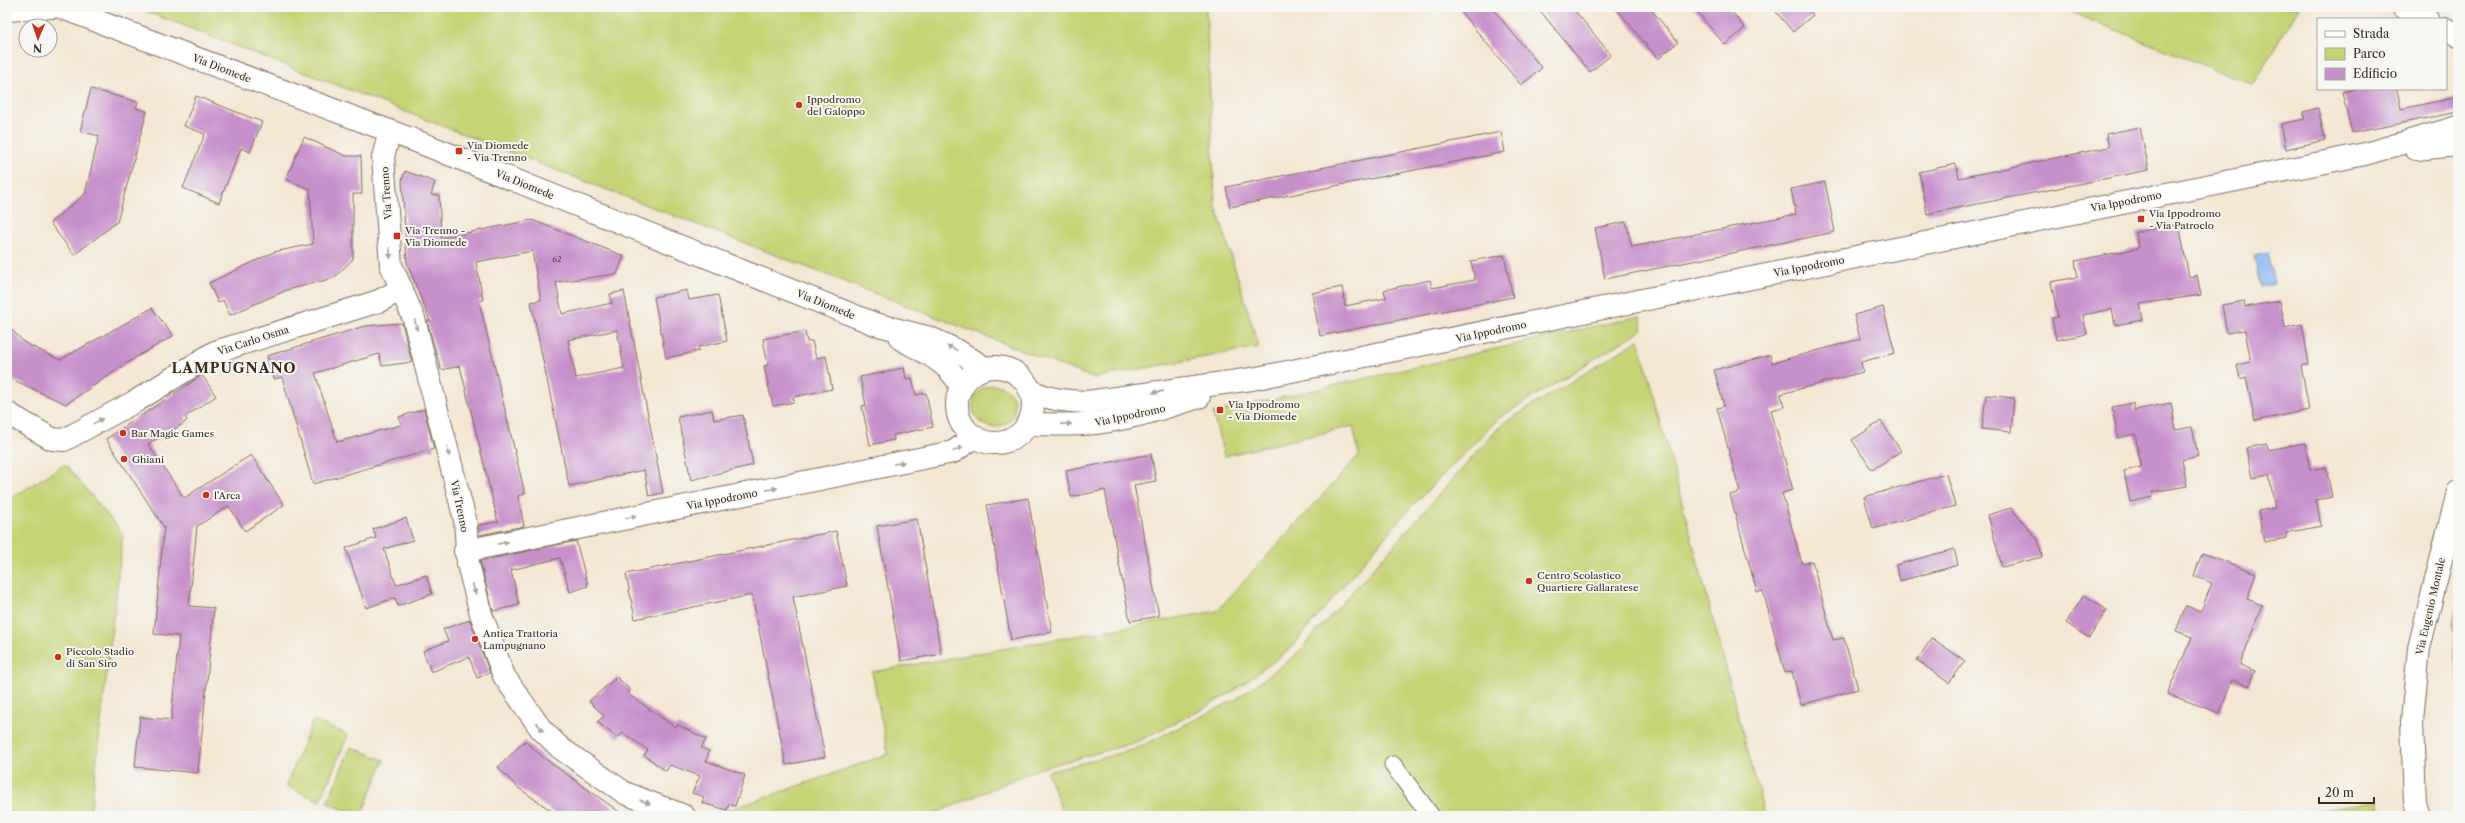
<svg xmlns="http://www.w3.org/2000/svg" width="2465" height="823" font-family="'Libre Caslon Text',serif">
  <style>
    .green { fill: #c5d375; stroke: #807e4a }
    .water { fill: #86b8f3; stroke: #607188 }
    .building { fill: #c690cb; fill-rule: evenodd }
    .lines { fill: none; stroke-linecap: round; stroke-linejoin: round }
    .pedestrian-casing { stroke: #7c6c5d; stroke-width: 19 }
    .minor-casing { stroke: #7c6c5d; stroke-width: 24 }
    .tertiary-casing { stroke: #7c6c5d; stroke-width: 24 }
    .pedestrian { stroke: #fff; stroke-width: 17 }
    .minor { stroke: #fff; stroke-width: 22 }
    .tertiary { stroke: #fff; stroke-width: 22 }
    .oneway { fill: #a79f9a }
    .poi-dot { fill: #c8321e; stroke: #f6f6f2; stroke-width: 1.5 }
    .labels { text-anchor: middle; stroke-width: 4; stroke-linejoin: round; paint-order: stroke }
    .number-label { font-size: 8px; fill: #5e4449 }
    .street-label { font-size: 10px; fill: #3b2a1e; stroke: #f6f6f2 }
    .poi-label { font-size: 10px; fill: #3b2a1e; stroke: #f6f6f2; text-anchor: start }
    .district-label { font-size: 14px; font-weight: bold; letter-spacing: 1px; fill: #3b2a1e; stroke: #f6f6f2 }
  </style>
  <rect width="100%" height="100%" fill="#f6f6f2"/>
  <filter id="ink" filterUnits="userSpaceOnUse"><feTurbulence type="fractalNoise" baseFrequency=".025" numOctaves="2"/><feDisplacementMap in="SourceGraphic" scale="8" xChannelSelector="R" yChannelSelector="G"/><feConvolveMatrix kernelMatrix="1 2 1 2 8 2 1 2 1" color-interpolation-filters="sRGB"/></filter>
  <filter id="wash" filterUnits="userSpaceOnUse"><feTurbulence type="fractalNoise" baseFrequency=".012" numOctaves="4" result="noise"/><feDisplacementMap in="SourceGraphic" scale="16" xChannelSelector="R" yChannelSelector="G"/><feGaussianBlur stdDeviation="0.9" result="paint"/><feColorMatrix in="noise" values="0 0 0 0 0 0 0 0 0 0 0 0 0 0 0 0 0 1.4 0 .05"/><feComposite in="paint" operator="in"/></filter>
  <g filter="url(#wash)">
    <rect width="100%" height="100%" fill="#f4e7d3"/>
    <!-- green -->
    <g class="green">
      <path d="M135 7H1206L1215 203 1259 347 1093 378Z"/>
      <path d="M2058 7H2299L2253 85Z"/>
      <path d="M1640 316 1643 329 1499 418 1407 511 1289 650 1232 692 1201 710 1134 743 1038 769 929 816H726L718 814 888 754 872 672 1217 611 1359 455 1353 426 1224 456 1213 413Z"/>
      <path d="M1639 340 1765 816H1064L1047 772 1135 749 1235 700 1294 657 1502 424Z"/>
      <circle cx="994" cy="406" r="21"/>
      <path d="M65 464 123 534 90 816H16L7 810V501Z"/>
      <path d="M2458 606V684L2453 624Z"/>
      <path d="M313 720 348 735 320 801 286 786Z"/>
      <path d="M351 747 384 760 361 816 327 803Z"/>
      <path d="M2378 802 2380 816H2313V811Z"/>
    </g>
    <!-- water -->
    <path class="water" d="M2268 252 2274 284 2260 287 2254 255Z"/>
    <g id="blocks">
      <!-- building -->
      <g class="building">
        <path d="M1457 7H1491L1542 68 1521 85Z"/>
        <path d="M1537 7H1572L1611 55 1590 72Z"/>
        <path d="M1615 7H1649L1678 42 1658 59Z"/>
        <path d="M1693 7H1728L1745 28 1725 45Z"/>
        <path d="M1772 7H1807L1813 15 1793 32Z"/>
        <path d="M91 89 138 102 136 108 147 111 117 222 74 255 50 223 85 194 99 136 80 131Z"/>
        <path d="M2356 89H2397L2401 109 2458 97V112L2352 133 2342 92Z"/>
        <path d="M196 96 262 122 250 152 241 148 219 203 183 188 205 134 184 126Z"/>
        <path d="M2318 108 2325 140 2286 149 2281 124 2305 119 2303 112Z"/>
        <path d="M2140 127 2149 170 1927 214 1919 172 1956 164 1959 178 2109 147 2106 134Z"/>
        <path d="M1501 132 1505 152 1230 207 1226 187Z"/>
        <path d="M304 137 346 156H361L362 194H353V259L334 278 287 290 230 315 223 300 218 303 209 283 274 252 313 244 310 189 286 179Z"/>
        <path d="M405 171 435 182 431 195H439L441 238 532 220 624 256 617 274 556 282 562 314 612 303 610 294 624 291 663 493 649 496 644 470 569 486 531 302 541 300 532 251 476 262 483 300 479 301 525 494 518 496 524 526 480 535 478 525 498 522 460 366 441 370 427 321H430L407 263 402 180ZM617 330 624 368 576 378 568 340Z"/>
        <path d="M1825 182 1835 232 1605 279 1595 228 1626 222 1632 247 1796 214 1791 189Z"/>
        <path d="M2179 224 2189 277 2197 275 2201 295 2140 304 2143 320 2115 325 2112 309 2083 315 2087 334 2056 340 2052 318 2058 317 2051 282 2078 277 2075 261 2139 248 2136 232Z"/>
        <path d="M1504 255 1513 297 1320 336 1312 293 1342 287 1345 306 1386 298 1384 290 1430 280 1432 288 1475 280 1471 261Z"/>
        <path d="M687 290 689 300 718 295 727 341 698 347 699 351 666 358 654 297Z"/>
        <path d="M2244 301 2245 307 2280 301 2285 328 2302 324 2309 364 2301 366 2309 410 2255 421 2246 377 2240 379 2237 365 2251 362 2245 330 2227 333 2222 305Z"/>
        <path d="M1883 307 1895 353 1861 362 1863 372 1781 394 1784 407 1771 410 1793 490 1782 493 1802 564 1812 561 1833 640 1844 638 1858 689 1801 705 1792 671 1785 673 1763 591 1757 592 1730 495 1740 492 1717 408 1724 406 1714 370 1770 355 1772 363 1860 339 1854 315Z"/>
        <path d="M152 308 173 336 138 356 66 404 7 377V325L25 343 60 360Z"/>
        <path d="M402 323 412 362 382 366 379 354 315 373 337 442 401 425 399 417 424 409 434 449 313 484 282 377 274 379 267 356 365 326Z"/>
        <path d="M805 331 807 342 812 341 816 358 826 356 832 389 793 397 794 402 773 406 764 366 768 365 763 339Z"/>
        <path d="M904 368 906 379 912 378 916 395 926 393 933 427 893 435 894 440 870 445 862 406 866 405 860 377Z"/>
        <path d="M202 375 216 396 185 417 187 420 183 424 148 444 184 498 251 455 284 505 245 531 229 506 197 526 189 606 214 608 198 773 135 767 140 717 171 720 179 636 154 634 164 527 106 439Z"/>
        <path d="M1986 395 2014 398 2011 432 1982 429Z"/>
        <path d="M2133 403 2134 410 2171 403 2176 430 2192 427 2198 456 2182 460 2187 486 2152 492 2153 497 2130 502 2124 471 2141 467 2135 434 2118 438 2112 407Z"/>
        <path d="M712 410 714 420 743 415 753 465 691 480 678 417Z"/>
        <path d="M1881 421 1901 451 1872 470 1852 440Z"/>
        <path d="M2305 443 2310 470 2326 467 2332 497 2316 500 2321 526 2286 533 2287 538 2264 542 2258 511 2275 508 2269 475 2252 478 2246 448 2267 444 2268 450Z"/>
        <path d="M1151 454 1156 481 1134 485 1159 616 1130 621 1105 490 1071 497 1066 471Z"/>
        <path d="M1946 474 1955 506 1873 529 1864 497Z"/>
        <path d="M1028 498 1052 632 1011 640 987 505Z"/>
        <path d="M2011 508 2038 540 2042 557 2002 567 1988 515Z"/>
        <path d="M406 518 413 540 384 549 396 585 426 575 432 594 398 606 395 598 366 608 346 548 376 538 373 529Z"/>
        <path d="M917 519 941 654 901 661 877 526Z"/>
        <path d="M836 531 847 586 793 597 825 757 786 765 752 595 635 619 626 574Z"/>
        <path d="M576 541 588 586 570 592 560 558 511 570 519 605 493 611 480 561Z"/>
        <path d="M1954 549 1958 565 1900 581 1896 565Z"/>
        <path d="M2202 553 2256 573 2247 599 2262 605 2240 665 2255 671 2249 686 2232 680 2220 713 2167 694 2192 637 2176 631 2186 606 2201 611 2212 583 2194 576Z"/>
        <path d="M2084 595 2107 610 2089 638 2066 623Z"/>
        <path d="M470 620 490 673 477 678 469 657 431 672 423 651 448 641 443 629Z"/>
        <path d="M1932 638 1965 661 1949 683 1917 660Z"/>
        <path d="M617 677 630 690 628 694 675 727 678 725 706 739 701 748 709 751 706 761 745 775 735 806 729 804 727 810 702 803 704 797 692 793 700 776 670 765 666 771 644 755 648 750 623 733 618 738 597 722 604 716 589 701Z"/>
        <path d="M525 741 544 758 625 816H559L517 787 498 767Z"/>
      </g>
    </g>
  </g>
  <g filter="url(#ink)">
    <use href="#blocks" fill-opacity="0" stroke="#7c6c5d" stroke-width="1"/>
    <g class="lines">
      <defs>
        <path id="pedestrian" d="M1393 765 1431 816"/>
        <g id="minor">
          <path d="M2403 7 2427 19"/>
          <path d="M2446 29 2458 35"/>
          <path d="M390 131 383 157 391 265 414 319 465 520 468 564 481 614 504 676 541 729 560 748 625 793 684 816"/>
          <path d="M7 413 52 439 64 440 136 401 215 352 379 301 402 289"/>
          <path d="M465 551 953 452 975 437"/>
        </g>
        <g id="tertiary">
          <path d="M60 7 416 141 875 324 930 338 958 351 985 368"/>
          <path d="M7 10 52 7"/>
          <path d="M2416 149 2458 145"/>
          <path d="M901 339C924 352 949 362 961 387"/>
          <circle cx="995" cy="405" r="38"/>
          <path d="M1030 390C1048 400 1066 401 1087 402L1252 379 2365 154 2458 127"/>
          <path d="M1027 424C1046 424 1064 425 1083 424 1122 422 1161 409 1199 397"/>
          <path d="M2419 816 2415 803 2412 721 2419 648 2458 492"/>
        </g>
      </defs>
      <!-- pedestrian casing -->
      <use href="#pedestrian" class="pedestrian-casing"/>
      <!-- minor casing -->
      <use href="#minor" class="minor-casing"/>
      <!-- tertiary casing -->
      <use href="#tertiary" class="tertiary-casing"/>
      <!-- pedestrian -->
      <use href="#pedestrian" class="pedestrian"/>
      <!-- minor -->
      <use href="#minor" class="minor"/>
      <!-- tertiary -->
      <use href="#tertiary" class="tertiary"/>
    </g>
    <!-- one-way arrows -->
    <defs><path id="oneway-solid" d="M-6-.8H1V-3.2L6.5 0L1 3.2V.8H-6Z"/></defs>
    <g class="oneway">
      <use href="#oneway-solid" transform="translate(390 253) rotate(86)"/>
      <use href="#oneway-solid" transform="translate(416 325) rotate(76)"/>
      <use href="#oneway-solid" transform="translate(952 348) rotate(-155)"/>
      <use href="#oneway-solid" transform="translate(1158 392) rotate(172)"/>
      <use href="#oneway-solid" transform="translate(98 421) rotate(-29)"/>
      <use href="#oneway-solid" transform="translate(1066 424) rotate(-1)"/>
      <use href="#oneway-solid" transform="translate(958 449) rotate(-26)"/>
      <use href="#oneway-solid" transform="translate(448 451) rotate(76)"/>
      <use href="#oneway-solid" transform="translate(899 463) rotate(-11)"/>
      <use href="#oneway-solid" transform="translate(772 489) rotate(-11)"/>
      <use href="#oneway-solid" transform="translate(631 517) rotate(-11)"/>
      <use href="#oneway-solid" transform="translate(503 543) rotate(-11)"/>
      <use href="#oneway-solid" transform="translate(474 589) rotate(75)"/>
      <use href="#oneway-solid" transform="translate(540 727) rotate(51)"/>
      <use href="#oneway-solid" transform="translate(645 802) rotate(20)"/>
    </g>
  </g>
  <!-- markers -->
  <g class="poi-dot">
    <circle cx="799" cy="105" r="4"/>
    <rect x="455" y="147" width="8" height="8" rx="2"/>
    <rect x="2137" y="215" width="8" height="8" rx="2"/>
    <rect x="393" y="232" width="8" height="8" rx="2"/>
    <rect x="1216" y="406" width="8" height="8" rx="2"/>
    <circle cx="123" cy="433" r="4"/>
    <circle cx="124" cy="459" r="4"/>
    <circle cx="206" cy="495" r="4"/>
    <circle cx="1529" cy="581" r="4"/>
    <circle cx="475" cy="639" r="4"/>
    <circle cx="58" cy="657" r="4"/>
  </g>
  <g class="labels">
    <!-- number labels -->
    <g class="number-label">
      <text x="557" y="262">62</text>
    </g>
    <!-- street labels -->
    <g class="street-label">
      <text transform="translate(222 68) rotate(21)" y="4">Via Diomede</text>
      <text transform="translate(525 184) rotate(22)" y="4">Via Diomede</text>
      <text transform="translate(386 193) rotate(-94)" y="4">Via Trenno</text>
      <text transform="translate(2126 201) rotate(-11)" y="4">Via Ippodromo</text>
      <text transform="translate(1809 266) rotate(-11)" y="4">Via Ippodromo</text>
      <text transform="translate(826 304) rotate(22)" y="4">Via Diomede</text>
      <text transform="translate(1491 331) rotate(-12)" y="4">Via Ippodromo</text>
      <text transform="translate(253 340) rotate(-18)" y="4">Via Carlo Osma</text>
      <text transform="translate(1130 415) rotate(-12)" y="4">Via Ippodromo</text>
      <text transform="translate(722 499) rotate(-11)" y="4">Via Ippodromo</text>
      <text transform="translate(460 506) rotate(78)" y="4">Via Trenno</text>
      <text transform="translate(2430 606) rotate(-77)" y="4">Via Eugenio Montale</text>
    </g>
    <!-- poi labels -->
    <g class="poi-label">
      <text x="807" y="103">Ippodromo<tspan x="807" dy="12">del Galoppo</tspan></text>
      <text x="467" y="149">Via Diomede<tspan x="467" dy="12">- Via Trenno</tspan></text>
      <text x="2149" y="217">Via Ippodromo<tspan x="2149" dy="12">- Via Patroclo</tspan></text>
      <text x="405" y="234">Via Trenno -<tspan x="405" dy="12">Via Diomede</tspan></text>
      <text x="1228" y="408">Via Ippodromo<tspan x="1228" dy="12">- Via Diomede</tspan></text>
      <text x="131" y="437">Bar Magic Games</text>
      <text x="132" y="463">Ghiani</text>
      <text x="214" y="499">l'Arca</text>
      <text x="1537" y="579">Centro Scolastico<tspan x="1537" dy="12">Quartiere Gallaratese</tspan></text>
      <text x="483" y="637">Antica Trattoria<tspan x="483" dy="12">Lampugnano</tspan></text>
      <text x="66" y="655">Piccolo Stadio<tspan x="66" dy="12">di San Siro</tspan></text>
    </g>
    <!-- district labels -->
    <g class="district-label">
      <text x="234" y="373">LAMPUGNANO</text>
    </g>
  </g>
  <!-- margin -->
  <rect width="2465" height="823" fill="none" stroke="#f6f6f2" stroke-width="24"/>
  <!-- legend -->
  <rect x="2317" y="18" width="130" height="72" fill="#f6f6f2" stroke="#aba49d"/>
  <rect x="2325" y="31" width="20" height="6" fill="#ffffff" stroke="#aba49d"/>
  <text x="2353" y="38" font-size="12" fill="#3b2a1e">Strada</text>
  <rect x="2325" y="48" width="20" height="12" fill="#c5d375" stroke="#aba49d"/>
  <text x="2353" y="58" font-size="12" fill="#3b2a1e">Parco</text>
  <rect x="2325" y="68" width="20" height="12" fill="#c690cb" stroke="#aba49d"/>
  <text x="2353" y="78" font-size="12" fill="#3b2a1e">Edificio</text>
  <!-- north arrow -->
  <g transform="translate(38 38) rotate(182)"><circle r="19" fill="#f6f6f2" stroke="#aba49d"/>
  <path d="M0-3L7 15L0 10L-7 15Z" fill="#c8321e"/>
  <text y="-6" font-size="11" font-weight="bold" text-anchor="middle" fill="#3b2a1e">N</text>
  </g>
  <!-- scale -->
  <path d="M2319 797v6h55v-6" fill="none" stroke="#3b2a1e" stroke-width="2"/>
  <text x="2325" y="797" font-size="12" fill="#3b2a1e" stroke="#f6f6f2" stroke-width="3" paint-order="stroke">20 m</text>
</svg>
